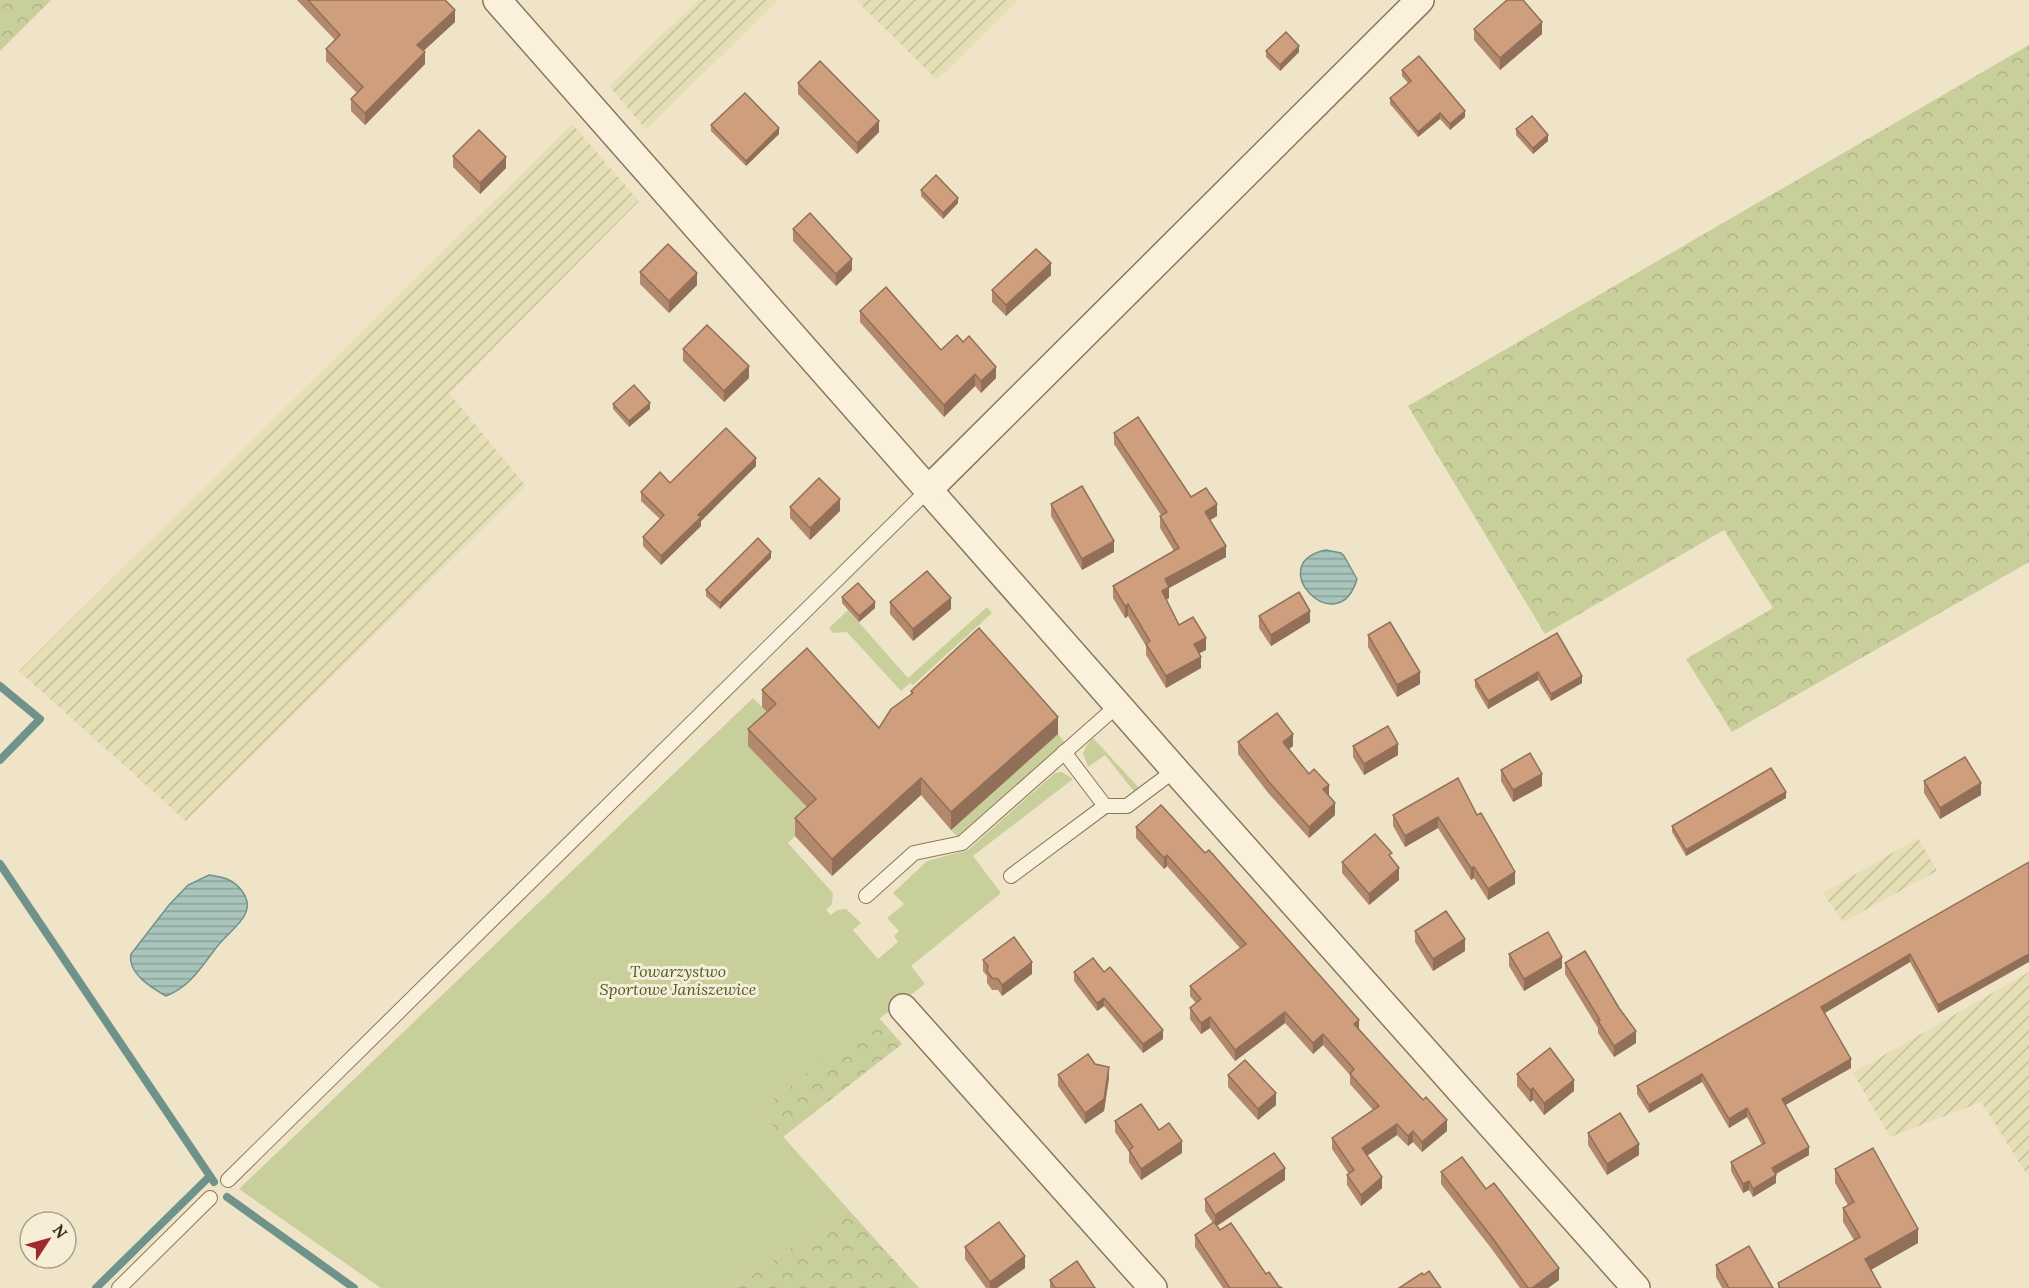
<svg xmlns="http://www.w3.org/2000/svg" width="2029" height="1288" font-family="Lora,serif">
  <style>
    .farmland { fill: url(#farmland-furrows) }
    .green { fill: #c9cf9b }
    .forest { fill: url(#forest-crowns) }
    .water { fill: url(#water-rules); stroke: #6f938a; stroke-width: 1.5 }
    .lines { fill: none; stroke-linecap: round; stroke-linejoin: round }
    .stream { stroke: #6f938a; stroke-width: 8 }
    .service-casing { stroke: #8d765c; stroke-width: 16 }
    .minor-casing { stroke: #8d765c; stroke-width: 30 }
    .service { stroke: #faf1dc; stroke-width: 14 }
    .minor { stroke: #faf1dc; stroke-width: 27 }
    .wall { fill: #b2896c }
    .shaded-wall { fill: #916f58 }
    .building { fill: #cf9f7d; stroke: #916f58; stroke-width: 1.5 }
    .labels { text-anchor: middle; stroke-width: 6; stroke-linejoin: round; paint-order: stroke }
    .park-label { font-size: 16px; font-style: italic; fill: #4d5a26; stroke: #f7eed8 }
  </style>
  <defs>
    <pattern id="farmland-furrows" width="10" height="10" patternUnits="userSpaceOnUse" patternTransform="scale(1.5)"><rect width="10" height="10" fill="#e6deb5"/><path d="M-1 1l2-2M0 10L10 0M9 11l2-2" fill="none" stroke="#c6bf9b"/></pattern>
    <pattern id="forest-crowns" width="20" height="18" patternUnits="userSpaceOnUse" patternTransform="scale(1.5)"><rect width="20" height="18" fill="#c9cf9b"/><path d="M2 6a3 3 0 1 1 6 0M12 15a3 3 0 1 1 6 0" fill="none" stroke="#aeb285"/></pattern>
    <pattern id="water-rules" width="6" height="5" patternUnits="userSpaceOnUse" patternTransform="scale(1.5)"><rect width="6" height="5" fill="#a9c4bc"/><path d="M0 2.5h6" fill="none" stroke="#8ba098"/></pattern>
  </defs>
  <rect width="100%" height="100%" fill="#f0e4c8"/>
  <!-- farmland -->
  <g class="farmland">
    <path d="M698 0H778L646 130 609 86Z"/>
    <path d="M856 0H1018L937 80Z"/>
    <path d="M572 124 639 201 449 393 526 486 186 821 19 671Z"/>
    <path d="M1918 838 1937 871 1843 922 1823 893Z"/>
    <path d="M2029 972V1178L1981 1102 1890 1137 1853 1073Z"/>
  </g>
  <!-- green -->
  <g class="green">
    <path d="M987 607 992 613 913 685 910 683 901 691 847 632 833 633 829 628 848 610 908 678Z"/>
    <path d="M753 698 776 721 749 746 816 816 788 843 833 893 832 904 826 910 831 915 837 910 846 909 861 923 853 930 878 959 898 942 894 936 899 931 887 918 904 904 893 893 927 861 968 850 1055 773 1062 772 1073 779 973 856 1001 893 911 966 925 984 759 1110 848 1209 733 1288H381L239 1189Z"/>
    <path d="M1058 734 1066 744 964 836H957L951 830Z"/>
    <path d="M1093 738 1141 790 1136 794 1105 755 1088 767 1083 753 1087 745Z"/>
  </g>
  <!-- forest -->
  <g class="forest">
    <path d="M0 0H51L0 51Z"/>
    <path d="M2029 45V562L1732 732 1686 659 1773 608 1724 530 1545 634 1408 406Z"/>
    <path d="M879 1018 902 1044 783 1137 759 1110Z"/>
    <path d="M848 1209 919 1288H733Z"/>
  </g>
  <!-- water -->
  <g class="water">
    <path d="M1326 550 1341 553 1344 556 1357 579C1338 644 1261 563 1326 550Z"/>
    <path d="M209 875C223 877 233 879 242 891 260 914 229 930 216 948 201 967 190 987 166 996 152 988 127 973 131 954L169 905 188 885Z"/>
  </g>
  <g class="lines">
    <!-- stream -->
    <g class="stream">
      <path d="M0 686 40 719 0 760"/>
      <path d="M0 864 214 1182"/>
      <path d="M227 1197 354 1288"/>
      <path d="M96 1288 210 1176"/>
    </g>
    <defs>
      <g id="service">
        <path d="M1064 752 1105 806"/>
        <path d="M1011 876 1105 806H1127L1175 770"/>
        <path d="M866 896 914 853 962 843 1118 705"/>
        <path d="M228 1180 928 490"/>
        <path d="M119 1288 210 1198"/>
      </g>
      <g id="minor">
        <path d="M497 0 1175 770 1636 1288"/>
        <path d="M928 490 1420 0"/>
        <path d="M903 1008 1153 1288"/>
      </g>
    </defs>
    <!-- service casing -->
    <use href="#service" class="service-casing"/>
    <!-- minor casing -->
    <use href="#minor" class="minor-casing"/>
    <!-- service -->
    <use href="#service" class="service"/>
    <!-- minor -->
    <use href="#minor" class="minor"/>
  </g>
  <!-- wall -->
  <g class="wall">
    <path d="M297 0H445L455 22 423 51 425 64 365 125 351 111V99L357 93 326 61V49L335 40Z"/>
    <path d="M1474 29 1542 34 1500 70 1474 40Z"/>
    <path d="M1266 51 1299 52 1280 71 1266 57Z"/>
    <path d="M1402 70 1465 117 1450 130 1440 119 1418 137 1390 104V98L1408 83 1402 76Z"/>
    <path d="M798 83 879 132 857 154 798 94Z"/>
    <path d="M711 125 779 134 746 166 711 131Z"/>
    <path d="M1516 129 1548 141 1533 154 1516 135Z"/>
    <path d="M453 156 506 168 480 194 453 167Z"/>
    <path d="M921 190 958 203 943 219 921 196Z"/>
    <path d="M793 229 852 270 836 286 793 241Z"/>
    <path d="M640 272 697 285 669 313 640 284Z"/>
    <path d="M1051 275 1006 316 992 302V290Z"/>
    <path d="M860 311 941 350 996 378 981 393 975 386 944 417 860 322Z"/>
    <path d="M683 349 749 378 724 402 683 361Z"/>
    <path d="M613 404 650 409 629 427 613 409Z"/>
    <path d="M1114 433 1191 497 1217 516 1210 520 1226 557 1169 588V598L1166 600 1179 625 1206 650 1199 653 1201 668 1166 688 1146 655V646L1128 616 1125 618 1113 598V586L1174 551 1160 528V516L1161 515 1114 444Z"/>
    <path d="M756 466 701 521V526L661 565 643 546V537L660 519 641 501V492L670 483Z"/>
    <path d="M1051 504 1114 552 1082 570 1051 516Z"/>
    <path d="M790 507 840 511 810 540 790 518Z"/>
    <path d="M771 558 720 609 706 596V590Z"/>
    <path d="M842 597 875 608 859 622 842 603Z"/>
    <path d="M890 602 951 609 913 641 890 614Z"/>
    <path d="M1259 616 1310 622 1271 646 1259 628Z"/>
    <path d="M1557 633 1582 683 1551 701 1538 680 1488 709 1475 687V680Z"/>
    <path d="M1368 635 1420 684 1397 697 1368 647Z"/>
    <path d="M762 690 879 728 911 694V691L1058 734 951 830 921 795 832 876 795 836V818L807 807 748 746V729L767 712 762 707Z"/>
    <path d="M1238 742 1293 746 1289 749 1309 774 1329 796 1335 815 1309 838 1269 794 1238 754Z"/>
    <path d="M1353 746 1398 755 1364 775 1353 757Z"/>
    <path d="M1501 770 1542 786 1513 802 1501 781Z"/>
    <path d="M1924 781 1981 795 1940 819 1924 793Z"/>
    <path d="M1786 798 1686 856 1672 832V826Z"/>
    <path d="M1393 815H1477L1515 884 1488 900 1474 878 1471 880 1438 828 1405 847 1393 826Z"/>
    <path d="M1136 827 1359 1029 1447 1131 1422 1152 1413 1142 1408 1146 1397 1135 1367 1156 1382 1188 1361 1206 1347 1185V1175L1349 1174 1332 1149V1138L1373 1110 1350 1084V1075L1323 1045 1313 1054 1285 1023 1235 1061 1210 1028 1201 1034 1190 1019V1008L1196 1003 1190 996V986L1240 948 1167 866 1164 869 1136 838Z"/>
    <path d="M1342 862 1399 880 1369 905 1342 873Z"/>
    <path d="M2029 862 1938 1013 1910 962 1825 1013 1851 1068 1785 1105 1809 1155 1776 1174V1183L1753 1197 1749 1190 1743 1193 1731 1171V1162L1762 1145 1747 1117 1729 1128 1702 1082 1649 1113 1637 1094V1086Z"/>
    <path d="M1415 931 1465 951 1433 971 1415 942Z"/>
    <path d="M1509 954 1562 968 1524 991 1509 966Z"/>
    <path d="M983 960 1032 974 1002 996 998 990H992L987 983V976L983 971Z"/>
    <path d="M1565 963 1636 1043 1614 1057 1598 1033V1028L1565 974Z"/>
    <path d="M1074 972H1104L1163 1039 1143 1053 1104 1006 1097 1011 1074 981Z"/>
    <path d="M1095 1064 1109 1078 1104 1111 1085 1124 1058 1086V1075Z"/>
    <path d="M1517 1074 1574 1091 1544 1115 1533 1100 1530 1102 1517 1086Z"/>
    <path d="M1228 1075 1276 1105 1258 1120 1228 1087Z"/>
    <path d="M1115 1121 1159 1130 1182 1153 1141 1180 1129 1162V1152L1115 1132Z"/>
    <path d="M1588 1133 1639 1155 1607 1175 1588 1145Z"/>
    <path d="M1835 1169 1918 1243 1871 1270 1881 1288H1778V1283L1854 1240 1843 1222V1208L1848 1205 1835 1183Z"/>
    <path d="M1441 1172 1559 1280 1548 1288H1520L1491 1248 1441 1184Z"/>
    <path d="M1285 1180 1217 1226 1220 1230 1280 1288H1282H1223L1195 1247V1235L1213 1223 1205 1211V1199Z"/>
    <path d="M965 1247 1025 1268 997 1288H986L965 1259Z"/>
    <path d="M1716 1265 1773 1288H1722L1716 1277Z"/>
    <path d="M1050 1280 1095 1288H1050Z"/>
  </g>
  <!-- shaded-wall -->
  <g class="shaded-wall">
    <path d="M455 10V22L417 57V45Z"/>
    <path d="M1542 22V34L1500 70V58Z"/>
    <path d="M1299 46V52L1280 71V65Z"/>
    <path d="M425 52V64L365 125V113Z"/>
    <path d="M1465 111V117L1450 130V124Z"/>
    <path d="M1440 113V119L1418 137V132Z"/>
    <path d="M879 121V132L857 154V143Z"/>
    <path d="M779 128V134L746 166V161Z"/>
    <path d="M1548 135V141L1533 154V148Z"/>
    <path d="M506 157V168L480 194V183Z"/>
    <path d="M958 198V203L943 219V213Z"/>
    <path d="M852 259V270L836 286V274Z"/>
    <path d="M1051 263V275L1006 316V305Z"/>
    <path d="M697 273V285L669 313V301Z"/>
    <path d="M749 366V378L724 402V391Z"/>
    <path d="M996 367V378L981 393V381Z"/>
    <path d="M975 374V386L944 417V405Z"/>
    <path d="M650 403V409L629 427V421Z"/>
    <path d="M756 458V466L701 521V526L661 565V556L698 515Z"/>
    <path d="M840 499V511L810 540V528Z"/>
    <path d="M1217 504V516L1205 523V512Z"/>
    <path d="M1114 541V552L1082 570V559Z"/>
    <path d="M1226 546V557L1169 588V598L1162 603V591L1165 579Z"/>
    <path d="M771 552V558L720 609V603Z"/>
    <path d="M951 598V609L913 641V629Z"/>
    <path d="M875 602V608L859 622V616Z"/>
    <path d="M1128 604V616L1125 618V606Z"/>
    <path d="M1310 611V622L1271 646V635Z"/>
    <path d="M1206 638V650L1194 656V644Z"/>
    <path d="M1201 657V668L1166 688V676Z"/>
    <path d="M1420 672V684L1397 697V685Z"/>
    <path d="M1538 672V680L1488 709V701Z"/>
    <path d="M1582 676V683L1551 701V694Z"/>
    <path d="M1058 717V734L951 830V812Z"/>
    <path d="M1293 734V746L1283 754V742Z"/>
    <path d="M1398 744V755L1364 775V764Z"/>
    <path d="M1542 774V786L1513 802V790Z"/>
    <path d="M921 778V795L832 876V859Z"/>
    <path d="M1981 783V795L1940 819V808Z"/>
    <path d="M1329 785V796L1323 789Z"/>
    <path d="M1786 792V798L1686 856V850Z"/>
    <path d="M1335 803V815L1309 838V827Z"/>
    <path d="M1438 817V828L1405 847V836Z"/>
    <path d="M1167 855V866L1164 869V858Z"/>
    <path d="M1474 867V878L1471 880V868Z"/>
    <path d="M1399 868V880L1369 905V894Z"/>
    <path d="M1515 872V884L1488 900V889Z"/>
    <path d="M1465 939V951L1433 971V959Z"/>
    <path d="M1910 954V962L1821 1015V1007Z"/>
    <path d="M2029 954V962L1938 1013V1005Z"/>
    <path d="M1562 957V968L1524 991V979Z"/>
    <path d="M1032 962V974L1002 996V985Z"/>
    <path d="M1104 998V1006L1097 1011V1003Z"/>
    <path d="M1285 1012V1023L1235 1061V1050Z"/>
    <path d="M1210 1017V1028L1201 1034V1023Z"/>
    <path d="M1359 1020V1031L1354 1024Z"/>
    <path d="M1163 1030V1039L1143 1053V1044Z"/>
    <path d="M1636 1031V1043L1614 1057V1046Z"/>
    <path d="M1323 1034V1045L1313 1054V1043Z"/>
    <path d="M1851 1059V1068L1782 1107V1099Z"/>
    <path d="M1109 1067V1078L1104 1111 1085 1124V1113Z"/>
    <path d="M1702 1074V1082L1649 1113V1105Z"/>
    <path d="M1574 1080V1091L1544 1115V1103Z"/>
    <path d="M1533 1088V1100L1530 1102V1090Z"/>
    <path d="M1276 1093V1105L1258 1120V1109Z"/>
    <path d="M1747 1108V1117L1729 1128V1119Z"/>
    <path d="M1447 1120V1131L1422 1152V1142Z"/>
    <path d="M1397 1124V1135L1362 1159V1148Z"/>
    <path d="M1413 1131V1142L1408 1146V1136Z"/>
    <path d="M1182 1141V1153L1141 1180V1169Z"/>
    <path d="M1639 1144V1155L1607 1175V1164Z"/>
    <path d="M1809 1147V1155L1772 1176V1168Z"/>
    <path d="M1285 1168V1180L1215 1227V1215Z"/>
    <path d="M1776 1175V1183L1753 1197V1189Z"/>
    <path d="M1382 1177V1188L1361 1206V1195Z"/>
    <path d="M1749 1181V1190L1743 1193V1184Z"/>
    <path d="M1918 1229V1243L1865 1273V1259Z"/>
    <path d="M1025 1256V1268L997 1288H990V1282Z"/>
    <path d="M1559 1268V1280L1548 1288H1532Z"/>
  </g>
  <!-- building -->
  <g class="building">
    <path d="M308 0H445L455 10 417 45 425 52 365 113 351 99 363 87 326 49 340 35Z"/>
    <path d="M1507 0H1523L1542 22 1500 58 1474 29Z"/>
    <path d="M1286 32 1299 46 1280 65 1266 51Z"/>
    <path d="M1419 56 1465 111 1450 124 1440 113 1418 132 1390 98 1411 81 1402 70Z"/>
    <path d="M820 61 879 121 857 143 798 83Z"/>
    <path d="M745 93 779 128 746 161 711 125Z"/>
    <path d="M1532 116 1548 135 1533 148 1516 129Z"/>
    <path d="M479 130 506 157 480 183 453 156Z"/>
    <path d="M936 175 958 198 943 213 921 190Z"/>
    <path d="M810 213 852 259 836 274 793 229Z"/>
    <path d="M668 244 697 273 669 301 640 272Z"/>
    <path d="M1036 249 1051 263 1006 305 992 290Z"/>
    <path d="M886 287 941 350 957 335 963 342 969 336 996 367 981 381 975 374 944 405 860 311Z"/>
    <path d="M707 325 749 366 724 391 683 349Z"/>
    <path d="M634 385 650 403 629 421 613 404Z"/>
    <path d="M1138 417 1191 497 1206 488 1217 504 1205 512 1226 546 1165 579 1169 587 1162 591 1179 625 1193 617 1206 638 1194 644 1201 657 1166 676 1146 644 1150 641 1128 604 1125 606 1113 586 1179 548 1160 516 1167 512 1114 433Z"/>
    <path d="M726 428 756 458 698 515 701 517 661 556 643 537 664 515 641 492 660 472 670 483Z"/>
    <path d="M819 478 840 499 810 528 790 507Z"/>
    <path d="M1082 486 1114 541 1082 559 1051 504Z"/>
    <path d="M758 538 771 552 720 603 706 590Z"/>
    <path d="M927 571 951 598 913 629 890 602Z"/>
    <path d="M858 583 875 602 859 616 842 597Z"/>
    <path d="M1299 592 1310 611 1271 635 1259 616Z"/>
    <path d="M1390 622 1420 672 1397 685 1368 635Z"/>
    <path d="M979 628 1058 717 951 812 921 778 832 859 795 818 816 799 748 729 776 704 762 690 807 648 879 728 891 709 913 693 911 691Z"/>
    <path d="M1557 633 1582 676 1551 694 1538 672 1488 701 1475 680Z"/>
    <path d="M1277 713 1293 734 1283 742 1309 774 1314 769 1329 785 1323 789 1335 803 1309 827 1269 782 1238 742Z"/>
    <path d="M1388 726 1398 744 1364 764 1353 746Z"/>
    <path d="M1530 753 1542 774 1513 790 1501 770Z"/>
    <path d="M1965 757 1981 783 1940 808 1924 781Z"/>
    <path d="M1771 768 1786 792 1686 850 1672 826Z"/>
    <path d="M1458 778 1477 815 1481 813 1515 872 1488 889 1474 867 1471 868 1438 817 1405 836 1393 815Z"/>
    <path d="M1161 805 1205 853 1209 850 1330 987 1359 1020 1354 1024 1423 1100 1426 1097 1447 1120 1422 1142 1413 1131 1408 1136 1397 1124 1362 1148 1382 1177 1361 1195 1347 1175 1354 1170 1332 1138 1379 1106 1350 1074 1354 1069 1323 1034 1313 1043 1285 1012 1235 1050 1210 1017 1201 1023 1190 1008 1201 999 1190 986 1246 944 1167 855 1164 858 1136 827Z"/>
    <path d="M1375 834 1392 853 1389 855 1399 868 1369 894 1342 862Z"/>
    <path d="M2029 862V954L1938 1005 1910 954 1821 1007 1851 1059 1782 1099 1809 1147 1772 1168 1776 1175 1753 1189 1749 1181 1743 1184 1731 1162 1765 1143 1747 1108 1729 1119 1702 1074 1649 1105 1637 1086Z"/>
    <path d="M1446 911 1465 939 1433 959 1415 931Z"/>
    <path d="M1548 932 1562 957 1524 979 1509 954Z"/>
    <path d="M1014 937 1032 962 1002 985 998 979 992 978 987 971 988 966 983 960Z"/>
    <path d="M1585 951 1619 1008 1636 1031 1614 1046 1598 1021 1600 1020 1565 963Z"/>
    <path d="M1093 958 1104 972 1110 967 1163 1030 1143 1044 1104 998 1097 1003 1074 972Z"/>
    <path d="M1550 1048 1574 1080 1544 1103 1533 1088 1530 1090 1517 1074Z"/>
    <path d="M1088 1054 1095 1064 1109 1067 1104 1099 1085 1113 1058 1075Z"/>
    <path d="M1245 1060 1276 1093 1258 1109 1228 1075Z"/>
    <path d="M1141 1104 1159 1130 1169 1123 1182 1141 1141 1169 1129 1150 1133 1147 1115 1121Z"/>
    <path d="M1620 1113 1639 1144 1607 1164 1588 1133Z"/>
    <path d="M1873 1148 1918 1229 1865 1259 1881 1288H1780L1778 1283 1860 1237 1843 1208 1854 1202 1835 1169Z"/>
    <path d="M1274 1153 1285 1168 1215 1215 1205 1199Z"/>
    <path d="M1462 1157 1486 1189 1494 1183 1559 1268 1532 1288H1528L1491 1236 1441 1172Z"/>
    <path d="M999 1222 1025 1256 990 1282 965 1247Z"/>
    <path d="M1214 1222 1220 1230 1231 1223 1266 1274 1269 1272 1280 1288 1281 1287 1282 1288H1230L1195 1235Z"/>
    <path d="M1749 1246 1773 1288H1729L1716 1265Z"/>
    <path d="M1077 1261 1095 1288H1055L1050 1280Z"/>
    <path d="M1429 1271 1441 1288H1399L1422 1273 1424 1275Z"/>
  </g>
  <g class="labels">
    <!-- park labels -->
    <g class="park-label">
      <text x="678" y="977">Towarzystwo<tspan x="678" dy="18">Sportowe Janiszewice</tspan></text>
    </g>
  </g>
  <!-- north arrow -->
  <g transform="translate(48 1240) rotate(54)"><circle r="28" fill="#f7eed8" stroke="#ada18e" stroke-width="1.5"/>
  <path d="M0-4.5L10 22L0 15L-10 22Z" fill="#9e2a2b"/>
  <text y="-9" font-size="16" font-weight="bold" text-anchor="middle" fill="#3d2e20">N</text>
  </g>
</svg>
